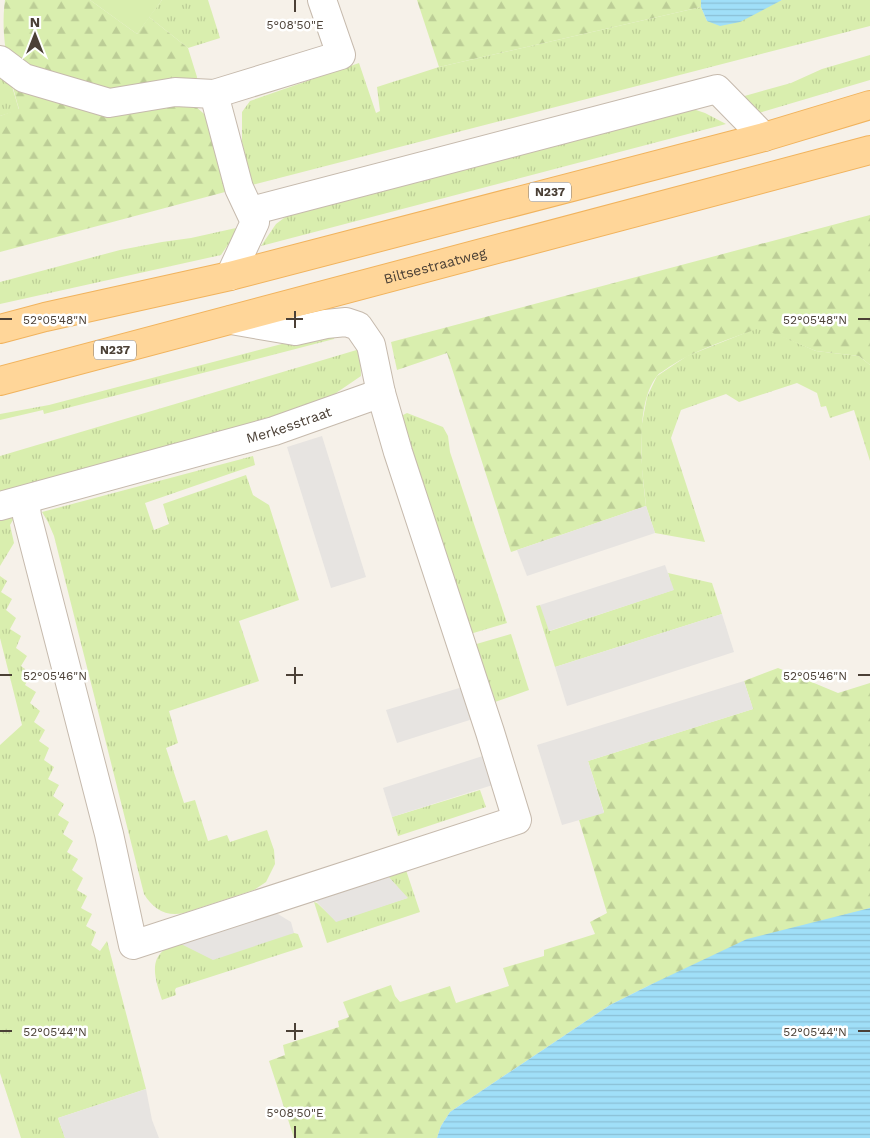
<svg xmlns="http://www.w3.org/2000/svg" width="870" height="1138" font-family="'Work Sans',sans-serif">
  <style>
    .grass { fill: url(#grass-tufts) }
    .forest { fill: url(#forest-firs) }
    .park { fill: #d9eeae }
    .parking { fill: #e7e4e1 }
    .water { fill: url(#water-rules) }
    .lines { fill: none; stroke-linecap: round; stroke-linejoin: round }
    .minor-casing { stroke: #c6baad; stroke-width: 30 }
    .major-casing { stroke: #f1b35d; stroke-width: 30 }
    .minor { stroke: #fff; stroke-width: 28 }
    .major { stroke: #ffd699; stroke-width: 28 }
    .ticks { fill: none; stroke: #4b4036; stroke-width: 2 }
    .labels { text-anchor: middle; stroke-width: 5; stroke-linejoin: round; paint-order: stroke }
    .shield { fill: #fff; stroke: #817972; stroke-width: 1 }
    .shield-label { font-size: 12px; font-weight: bold; fill: #4b4036 }
    .street-label { font-size: 14px; fill: #4b4036; stroke: #fff }
    .ticks-label { font-size: 12px; text-anchor: middle; fill: #4b4036; stroke: #fff; stroke-width: 5; stroke-linejoin: round; paint-order: stroke }
  </style>
  <defs>
    <pattern id="grass-tufts" width="24" height="20" patternUnits="userSpaceOnUse" patternTransform="scale(1.25)"><rect width="24" height="20" fill="#d9eeae"/><path d="M3 7l-1-3M5 7V3M7 7l1-3M15 17l-1-3M17 17v-4M19 17l1-3" fill="none" stroke="#bccd96"/></pattern>
    <pattern id="forest-firs" width="22" height="20" patternUnits="userSpaceOnUse" patternTransform="scale(1.25)"><rect width="22" height="20" fill="#d9eeae"/><path d="M5 1l3.5 6h-7zM16 11l3.5 6h-7z" fill="#bccd96"/></pattern>
    <pattern id="water-rules" width="6" height="5" patternUnits="userSpaceOnUse" patternTransform="scale(1.25)"><rect width="6" height="5" fill="#a0dff8"/><path d="M0 2.5h6" fill="none" stroke="#8bc0d5"/></pattern>
  </defs>
  <rect width="100%" height="100%" fill="#f6f1e9"/>
  <!-- grass -->
  <g class="grass">
    <path d="M162 0H208L220 38 188 48 149 17Z"/>
    <path d="M782 0H870V26L252 185 242 142V112L250 101 359 63 376 113 380 111 377 87 439 67 701 7 707 21Z"/>
    <path d="M0 45 19 110 0 116Z"/>
    <path d="M870 55V80L759 113 741 97 791 83 822 69Z"/>
    <path d="M690 108 705 113 726 124 261 246 276 224 288 215Z"/>
    <path d="M236 228 234 236 221 255 0 304V282L120 250 162 242 191 238Z"/>
    <path d="M760 327 816 351 859 356 870 365V461L854 410 830 418 826 406 821 407 817 393 797 383 739 402 726 394 681 410 671 438 705 542 655 533 646 506 642 469 641 429 647 397 657 376 687 356Z"/>
    <path d="M324 333 335 336 334 339 44 414 43 410 0 420V414L49 405Z"/>
    <path d="M360 349 361 376 314 408 0 492V456Z"/>
    <path d="M407 413 443 427 448 436 450 452 507 623 470 634 399 417Z"/>
    <path d="M253 456 255 465 145 503 154 530 169 524 163 504 246 475 253 495 269 505 299 600 239 621 259 681 169 711 178 743 166 748 184 803 195 800 208 841 227 835 230 842 267 830 274 850 275 864 266 882 254 890 184 913C166 917 153 909 144 894L54 536 48 522 42 512Z"/>
    <path d="M12 516 13 520 10 525 14 543 0 566V520Z"/>
    <path d="M668 573 712 583 722 614 555 667 536 606 540 605 542 608 550 631 673 590Z"/>
    <path d="M0 576 7 581 1 592 12 599 6 610 16 618 10 629 21 636 16 648 27 656 21 666 31 674 25 685 36 692 30 703 40 711 34 722 45 730 39 741 49 748 44 760 54 767 48 779 59 785 53 796 64 804 58 815 69 822 63 834 73 841 67 852 78 859 72 870 83 878 77 890 87 896 81 908 92 914 86 926 96 932 91 945 100 951 107 941 146 1089 58 1118 65 1138H21L0 1073V745L22 725 0 638Z"/>
    <path d="M511 634 529 690 495 702 493 701 473 645Z"/>
    <path d="M480 790 486 807 398 836 392 817Z"/>
    <path d="M406 870 420 912 327 943 314 902 317 903 336 921 407 898 386 874Z"/>
    <path d="M294 933 298 934 303 947 176 988 175 990 176 995 162 1000C157 984 148 962 164 950 168 947 174 945 179 943Z"/>
  </g>
  <!-- forest -->
  <g class="forest">
    <path d="M5 0H90L137 34 149 17 188 48 197 77 195 106 210 119 225 192 0 252V116L19 109C9 74 0 36 5 0Z"/>
    <path d="M417 0H701V7L439 67Z"/>
    <path d="M870 215V365L859 356 816 351 760 328C729 339 697 349 669 367 666 370 660 372 657 376 634 405 642 472 646 506L517 550 511 552 447 353 397 370 391 342Z"/>
    <path d="M778 668 838 693 870 683V908L652 984 610 1005 450 1112 441 1126 437 1138H294L269 1061 285 1055 283 1045 339 1027 338 1021 349 1017 343 1002 391 985 395 996 400 1002 450 986 456 1003 509 986 503 968 544 956V950L595 934 590 922 607 913 579 820 604 812 588 761 753 709 744 681Z"/>
  </g>
  <!-- park -->
  <path class="park" d="M90 0H162L137 34Z"/>
  <!-- parking -->
  <g class="parking">
    <path d="M322 436 366 577 331 588 287 447Z"/>
    <path d="M646 506 655 533 527 576 517 550Z"/>
    <path d="M665 565 674 590 549 631 540 605Z"/>
    <path d="M722 614 734 652 567 706 555 667Z"/>
    <path d="M744 681 753 709 588 761 604 813 562 825 537 745Z"/>
    <path d="M466 686 476 718 397 743 386 710Z"/>
    <path d="M489 754 499 783 392 817 383 788Z"/>
    <path d="M386 874 408 898 336 922 313 898Z"/>
    <path d="M273 911 291 922 294 933 213 960 179 943Z"/>
    <path d="M146 1089 152 1120 159 1138H65L58 1118Z"/>
  </g>
  <!-- water -->
  <g class="water">
    <path d="M701 0H782L740 22 720 26 707 21 701 7Z"/>
    <path d="M870 908V1138H437L441 1126 450 1112 610 1005 652 984 747 939Z"/>
  </g>
  <g class="lines">
    <defs>
      <g id="minor">
        <path d="M0 60 24 78 109 103 175 92 214 94 239 188 255 222 230 276"/>
        <path d="M214 94 341 55 322 0"/>
        <path d="M251 211 717 89 764 137"/>
        <path d="M25 500 27 516 109 834 133 945 517 820 490 732 398 452 381 393 371 345 358 326 346 322 326 324 295 331 231 320"/>
        <path id="s1" d="M0 506 274 431 381 393"/>
      </g>
      <g id="major">
        <path d="M0 329 45 317 230 276 764 137 870 105"/>
        <path id="s2" d="M0 381 870 150"/>
      </g>
    </defs>
    <!-- minor casing -->
    <use href="#minor" class="minor-casing"/>
    <!-- major casing -->
    <use href="#major" class="major-casing"/>
    <!-- minor -->
    <use href="#minor" class="minor"/>
    <!-- major -->
    <use href="#major" class="major"/>
  </g>
  <!-- ticks -->
  <path class="ticks" d="M295 0V12M295 311V328M0 319H12M286 319H303M858 319H870M295 667V684M0 675H12M286 675H303M858 675H870M295 1023V1040M0 1031H12M286 1031H303M858 1031H870M295 1126V1138"/>
  <g class="labels">
    <!-- shield labels -->
    <g class="shield">
      <rect x="529" y="182.5" width="42" height="19" rx="4"/>
      <rect x="94" y="340.5" width="42" height="19" rx="4"/>
    </g>
    <g class="shield-label">
      <text x="550" y="196">N237</text>
      <text x="115" y="354">N237</text>
    </g>
    <!-- street labels -->
    <g class="street-label">
      <text dy="5" stroke="none"><textPath href="#s2" startOffset="450">Biltsestraatweg</textPath></text>
      <text dy="5" stroke="none"><textPath href="#s1" startOffset="300">Merkesstraat</textPath></text>
    </g>
  </g>
  <g class="ticks-label">
    <text x="295" y="29">5°08'50"E</text>
    <text x="55" y="324">52°05'48"N</text>
    <text x="815" y="324">52°05'48"N</text>
    <text x="55" y="680">52°05'46"N</text>
    <text x="815" y="680">52°05'46"N</text>
    <text x="55" y="1036">52°05'44"N</text>
    <text x="815" y="1036">52°05'44"N</text>
    <text x="295" y="1117">5°08'50"E</text>
  </g>
  <!-- north arrow -->
  <g transform="translate(35 35)" stroke="#ffffff" stroke-width="4" paint-order="stroke">
  <path d="M0-4L9 19L0 12L-9 19Z" fill="#4b4036"/>
  <text y="-8" font-size="14" font-weight="bold" text-anchor="middle" fill="#4b4036">N</text>
  </g>
</svg>
